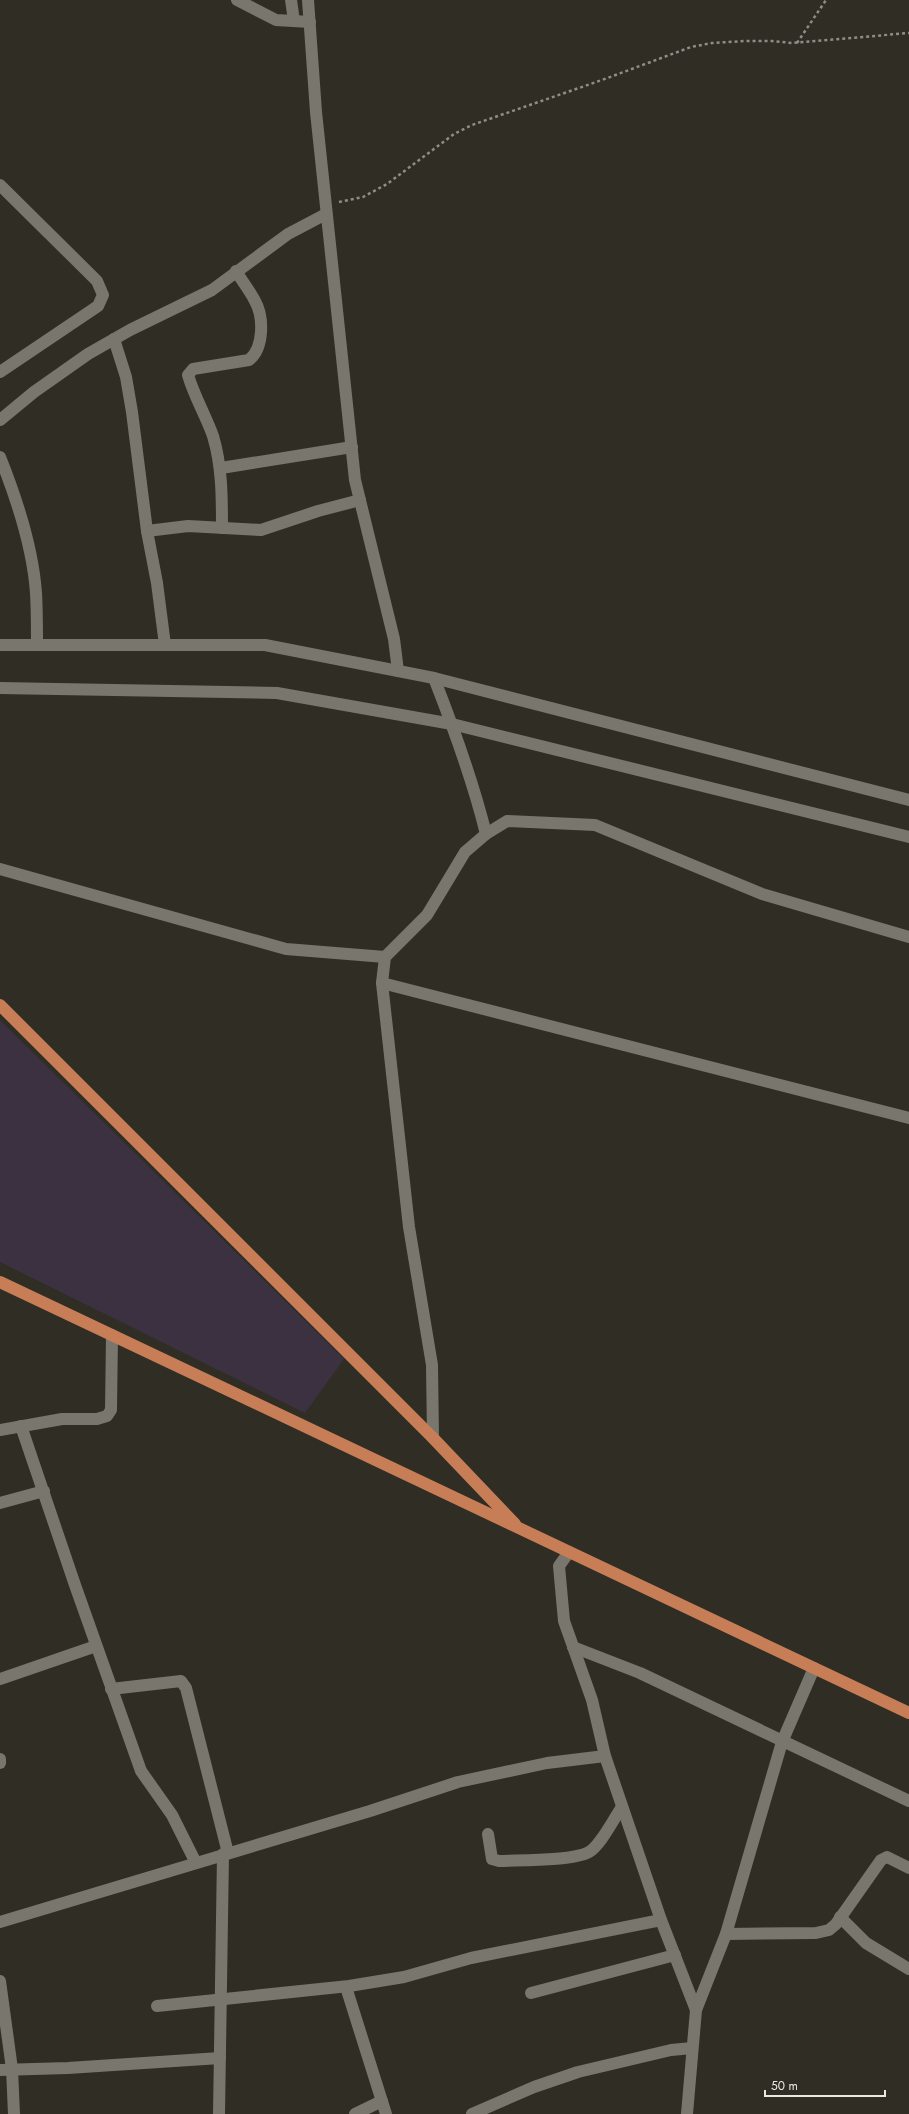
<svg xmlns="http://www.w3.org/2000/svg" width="909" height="2114" font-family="Jost,sans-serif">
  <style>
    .education { fill: #3b3140 }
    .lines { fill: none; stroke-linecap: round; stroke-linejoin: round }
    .path { stroke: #8f8d86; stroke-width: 2.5; stroke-dasharray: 3 3; stroke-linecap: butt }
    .minor { stroke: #79766d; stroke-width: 12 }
    .major { stroke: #c77e57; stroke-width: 12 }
  </style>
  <rect width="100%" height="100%" fill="#302d25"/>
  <!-- education -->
  <path class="education" d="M0 1020 344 1359 305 1413 0 1262Z"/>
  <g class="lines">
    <!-- path -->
    <g class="path">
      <path d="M797 43 826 0"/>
      <path d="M339 202 363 197 387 184 454 134 472 125 602 80 691 47 712 43 745 41H772L792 43 909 33"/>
    </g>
    <!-- minor -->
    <g class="minor">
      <path d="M237 0 276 20 310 22"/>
      <path d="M291 0 294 21"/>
      <path d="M308 0 316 112 355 480 394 639 398 671"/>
      <path d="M0 185 97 281 103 295 98 306 0 372"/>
      <path d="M114 339 126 377 132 412 147 531 157 583 165 645"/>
      <path d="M0 420 34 392 88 354 130 330 212 290 288 234 326 214"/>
      <path d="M0 457C16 497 33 550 36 593 37 610 37 628 37 645"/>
      <path d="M221 468 352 447"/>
      <path d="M222 528C222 497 222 466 213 436 206 416 194 396 188 375L193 369 249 360C264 348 264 317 255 301 250 291 242 281 236 271"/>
      <path d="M147 531 188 526 261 530 318 511 360 500"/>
      <path d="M0 645H265L434 678 909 800"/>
      <path d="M434 678C454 729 473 781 486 834"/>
      <path d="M0 688 277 693 452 724 909 837"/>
      <path d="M0 869 286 949 385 957"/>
      <path d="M382 983 909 1118"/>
      <path d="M21 1426 75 1585 141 1771 172 1815 196 1863"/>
      <path d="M0 1430 62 1419H97L107 1416 111 1410 112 1335"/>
      <path d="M433 1438 432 1365 409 1227 382 983 385 957 427 915 465 852 486 834 507 821 595 825 762 894 909 937"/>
      <path d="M0 1503 44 1491"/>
      <path d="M573 1647 640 1673 909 1801"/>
      <path d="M0 1679 96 1646"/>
      <path d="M111 1689 181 1681 186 1688 228 1853"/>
      <path d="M605 1756 661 1920 696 2010 687 2114"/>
      <path d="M0 1759V1763"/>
      <path d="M488 1834 492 1859 499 1861C520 1860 573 1861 589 1852 601 1845 614 1818 622 1807"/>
      <path d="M840 1917 866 1943 909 1969"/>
      <path d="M0 1922 370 1811 458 1782 547 1763 605 1756 592 1700 564 1621 559 1566 569 1552"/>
      <path d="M726 1934 816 1933 829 1930 836 1924 881 1860 887 1857 909 1868"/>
      <path d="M0 1981 12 2069 14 2114"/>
      <path d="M346 1987 386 2114"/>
      <path d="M531 1993 675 1955"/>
      <path d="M157 2006 349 1986 404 1977 471 1958 661 1920"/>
      <path d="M696 2010 726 1934 782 1742 814 1668"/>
      <path d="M0 2070 68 2068 220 2058"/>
      <path d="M219 2114 223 1854"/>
      <path d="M355 2114 382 2101"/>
      <path d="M472 2114 534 2087 578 2072 671 2050 692 2048"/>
    </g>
    <!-- major -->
    <g class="major">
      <path d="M0 1005 433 1438 515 1524"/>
      <path d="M0 1282 909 1713"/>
    </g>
  </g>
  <!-- scale -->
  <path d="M765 2090v6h120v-6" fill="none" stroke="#ebe9e4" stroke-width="2"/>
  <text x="771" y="2090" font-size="12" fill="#ebe9e4" stroke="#302d25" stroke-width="3" paint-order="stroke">50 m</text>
</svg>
